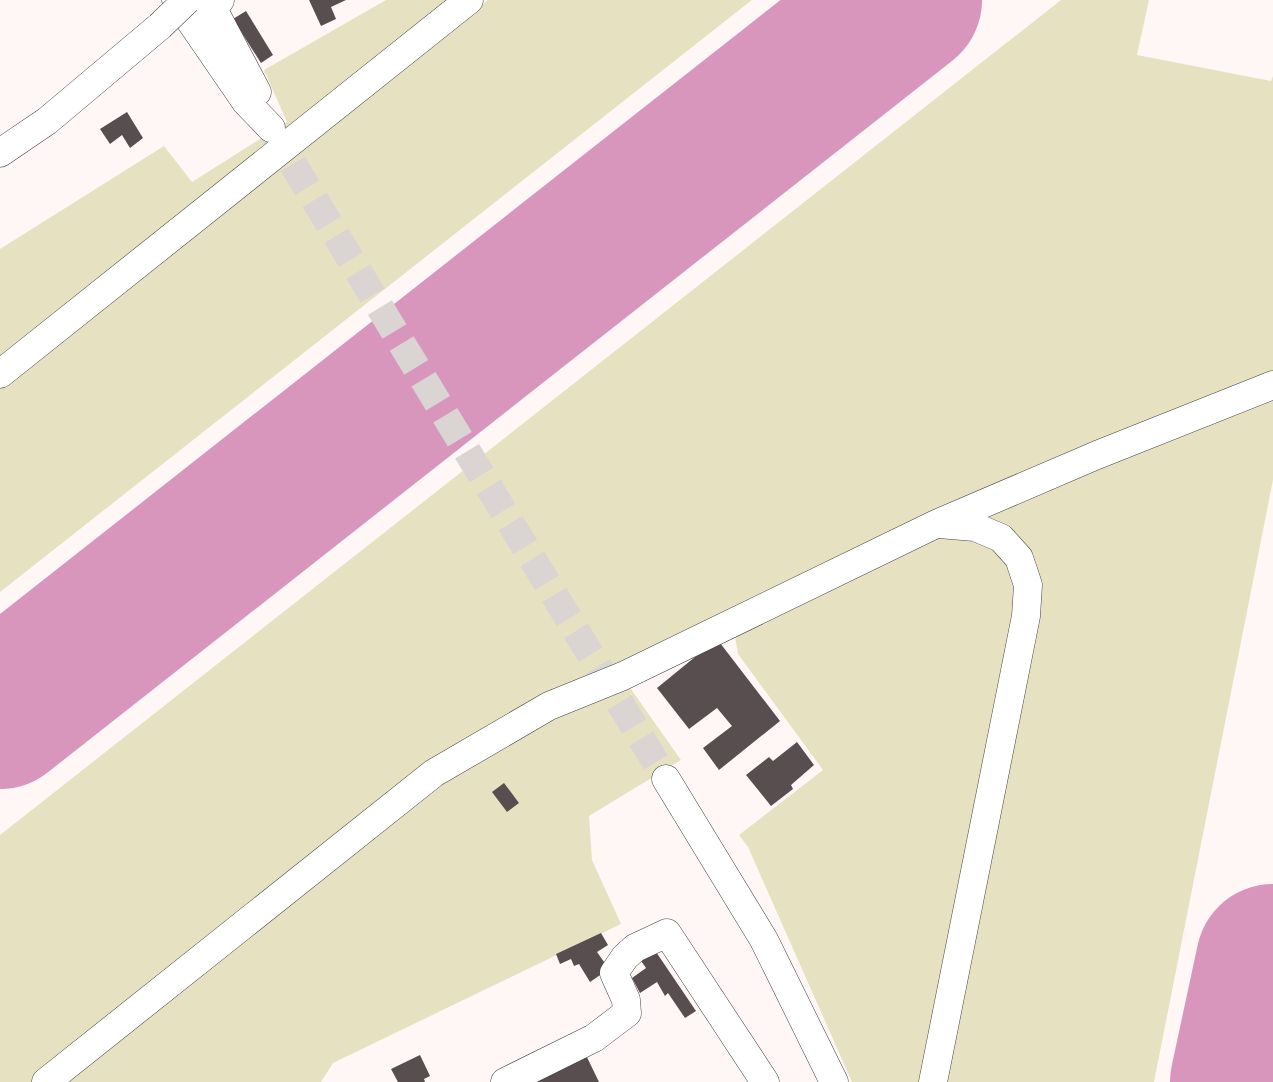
<svg xmlns="http://www.w3.org/2000/svg" width="1273" height="1082" font-family="Literata,serif">
  <style>
    .green { fill: #e6e2c1 }
    .lines { fill: none; stroke-linecap: round; stroke-linejoin: round }
    .runway { stroke: #d896bd; stroke-width: 154 }
    .building { fill: #584e50 }
    .minor-tunnel { stroke: #dad4d3; stroke-width: 28; stroke-dasharray: 28 14; stroke-linecap: butt }
    .minor-casing { stroke: #434343; stroke-width: 29 }
    .minor { stroke: #fff; stroke-width: 28 }
    .minor-bridge-casing { stroke: #434343; stroke-width: 29; stroke-linecap: butt }
    .minor-bridge { stroke: #fff; stroke-width: 28 }
  </style>
  <rect width="100%" height="100%" fill="#fef7f5"/>
  <!-- green -->
  <g class="green">
    <path d="M386 0H457L0 362V249L164 146 192 182 287 122 264 70Z"/>
    <path d="M488 0H752L0 592V388Z"/>
    <path d="M1061 0H1149L1137 55 1271 81 1273 76V378L546 702 33 1082H0V835Z"/>
    <path d="M1273 394V480L1154 1082H943L1039 585 983 517Z"/>
    <path d="M937 534C949 536 987 540 995 547 1007 557 1013 572 1020 586L922 1082H852L748 847 739 835 823 770 738 654 734 631Z"/>
    <path d="M626 682 681 760 589 816 592 860 621 924 333 1063 321 1082H55L436 779Z"/>
  </g>
  <g class="lines">
    <!-- runway -->
    <g class="runway">
      <path d="M0 712 905 0"/>
      <path d="M1247 1082 1273 961"/>
    </g>
  </g>
  <!-- building -->
  <g class="building">
    <path d="M309 0H346L331 7 336 19 321 26Z"/>
    <path d="M246 11 273 55 261 63 233 19Z"/>
    <path d="M127 112 143 138 130 148 122 135 110 144 100 129Z"/>
    <path d="M717 639 780 721 719 770 703 748 732 726 717 708 689 729 657 688Z"/>
    <path d="M797 742 814 765 791 785 793 789 771 806 746 775 769 757 773 761Z"/>
    <path d="M504 783 519 803 507 812 492 792Z"/>
    <path d="M601 933 608 945 597 952 609 969 590 982 579 964 574 966 571 959 560 964 556 954Z"/>
    <path d="M652 946 696 1011 685 1018 668 993 665 996 657 982 640 993 632 978 646 968 637 955Z"/>
    <path d="M583 1049 599 1082H516Z"/>
    <path d="M420 1055 430 1076 424 1079 425 1082H398L391 1069Z"/>
  </g>
  <g class="lines">
    <!-- minor-tunnel -->
    <path class="minor-tunnel" d="M271 128 666 779"/>
    <defs>
      <g id="minor">
        <path d="M176 0 246 102 271 128"/>
        <path d="M220 0 212 7 257 92"/>
        <path d="M0 153 47 121 160 26"/>
        <path d="M0 374 469 0"/>
        <path d="M666 779 764 940 834 1082"/>
        <path d="M46 1082 434 773 549 706 623 676 936 524 1097 455 1273 385"/>
        <path d="M505 1082 594 1038 627 1013 626 1000 614 973 625 957 635 948 667 933 765 1082"/>
        <path d="M933 1082 1026 616 1028 585 1019 558 1001 538 975 527 939 524"/>
      </g>
    </defs>
    <!-- minor casing -->
    <use href="#minor" class="minor-casing"/>
    <!-- minor -->
    <use href="#minor" class="minor"/>
    <defs>
      <path id="minor-bridge" d="M160 26 187 0"/>
    </defs>
    <!-- minor-bridge casing -->
    <use href="#minor-bridge" class="minor-bridge-casing"/>
    <!-- minor-bridge -->
    <use href="#minor-bridge" class="minor-bridge"/>
  </g>
</svg>
